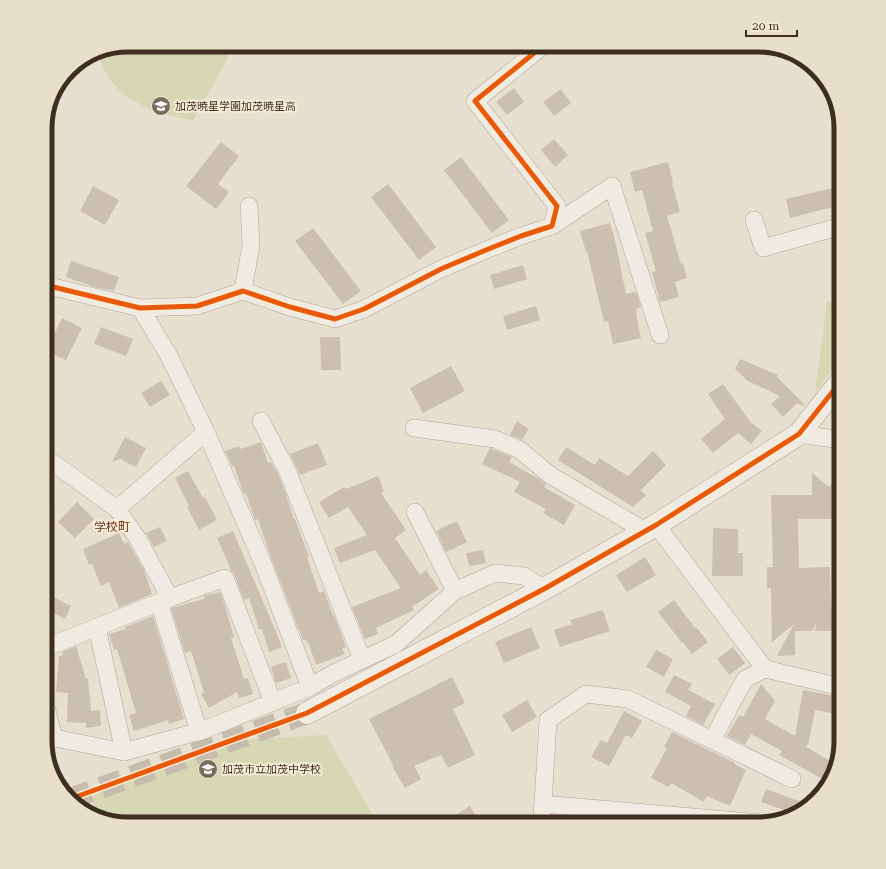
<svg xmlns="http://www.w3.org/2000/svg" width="886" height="869" font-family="'Roboto Serif','Noto Sans JP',serif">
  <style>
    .green { fill: #d6d7b3 }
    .building { fill: #cbbfb2 }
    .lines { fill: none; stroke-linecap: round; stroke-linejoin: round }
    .tertiary-tunnel { stroke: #c5bcae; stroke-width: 22; stroke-dasharray: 22 11; stroke-linecap: butt }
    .minor-casing { stroke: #ada599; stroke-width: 18 }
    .tertiary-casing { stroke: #ada599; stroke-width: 23 }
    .minor { stroke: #efebe3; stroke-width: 17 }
    .tertiary { stroke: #efebe3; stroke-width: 22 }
    .cycleway-casing { stroke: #f7eed8; stroke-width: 8 }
    .cycleway { stroke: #e8590c; stroke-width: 5 }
    .labels { text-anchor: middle; stroke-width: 3.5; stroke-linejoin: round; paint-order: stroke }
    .poi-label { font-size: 11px; fill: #3d2e20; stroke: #f7eed8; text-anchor: start }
    .neighbourhood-label { font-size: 12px; fill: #6b2e1e; stroke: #f7eed8 }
    .rim { fill: none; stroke: #3d2e20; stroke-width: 5 }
  </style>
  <rect width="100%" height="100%" fill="#e7e0d1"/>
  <!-- green -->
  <g class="green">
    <path d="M129 45H235L193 121 153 111 124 95 109 79 96 52Z"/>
    <path d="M827 301 841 305V358L815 393Z"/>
    <path d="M326 735 375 818V824H129L96 818 94 816V788L126 775 183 761 236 740Z"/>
  </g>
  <!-- building -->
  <g class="building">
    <path d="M514 88 524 102 507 115 496 102Z"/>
    <path d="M561 89 571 103 554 116 543 102Z"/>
    <path d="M554 139 568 155 555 167 541 150Z"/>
    <path d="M221 142 239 156 218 184 229 192 216 209 186 186Z"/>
    <path d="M461 157 509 220 492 233 444 170Z"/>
    <path d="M668 162 673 182 672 183 680 212 667 216 681 264 683 263 687 278 675 282 679 297 660 302 652 272 656 271 645 233 653 231 642 190 635 192 630 172Z"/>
    <path d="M388 184 436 247 419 260 371 197Z"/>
    <path d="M93 186 119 200 105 225 80 211Z"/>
    <path d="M841 186V205L790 218 786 199Z"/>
    <path d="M610 223 616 244 626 294 636 292 641 307 636 309 637 313H636L641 338 613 344 608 321 604 322 587 251 586 252 580 231Z"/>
    <path d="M313 228 361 291 343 304 295 241Z"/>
    <path d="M71 261 119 277 114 291 94 287 66 277Z"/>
    <path d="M523 265 527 279 494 289 490 275Z"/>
    <path d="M536 306 540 320 507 330 503 316Z"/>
    <path d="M62 318 82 328 66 360 46 351Z"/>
    <path d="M101 327 133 339 126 356 94 344Z"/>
    <path d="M320 337H340L341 370H321Z"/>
    <path d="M740 359 778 375 777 377 805 405 804 406 797 403 783 417 771 404 780 396 748 381 735 369Z"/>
    <path d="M451 366 465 391 423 413 410 388Z"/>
    <path d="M161 381 170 395 150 407 141 393Z"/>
    <path d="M723 384 752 424V423L762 431 751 444 738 433 713 453 701 439 725 419 708 394Z"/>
    <path d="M517 421 529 429 522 440 510 435Z"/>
    <path d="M125 437 146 448 136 467 120 459 112 462Z"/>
    <path d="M261 442 268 463 271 462 278 474 286 494 294 519H295L309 557H307L319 593 324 591 332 613 333 615H334L346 647 342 648 345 654 316 665 308 642H306V640H303L269 552 258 519 255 520 246 493 244 494 243 492 234 466H232L225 451 239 446 240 449Z"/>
    <path d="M318 443 327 465 300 475 290 454Z"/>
    <path d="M566 447 595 465 599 458 628 476 653 451 666 465 641 490 646 495 633 507 558 460Z"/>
    <path d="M490 448 512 457 509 462 541 480 546 484 544 487 575 505 564 525 543 513 546 509 514 492 520 482 482 464Z"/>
    <path d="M188 471 203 498 205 497 217 520 199 530 187 507 189 506 175 478Z"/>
    <path d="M812 473 829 487 838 477 839 497H841V519H798L799 568 830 567 831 609H837V631H815L816 624 812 631H795V655L777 656 794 624 772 642 771 588 767 589V567H773L771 495H812Z"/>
    <path d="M378 476 384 491 381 493 406 530 395 538 420 575 426 570 439 589 412 607 414 610 376 628 378 634 365 639 352 607 401 588 375 550 340 563 334 548 367 535 348 507 329 518 319 502 344 487 346 489Z"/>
    <path d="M77 502 94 519 75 538 58 522Z"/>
    <path d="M457 521 467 542 446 552 436 531Z"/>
    <path d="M160 527 167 541 154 547 146 533Z"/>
    <path d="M713 528 738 529V553H743V576H712Z"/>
    <path d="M233 531 273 625 282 647 269 652 262 629H259L249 598 244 600 234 574 231 570 217 538Z"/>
    <path d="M119 533 124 544 128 542 129 544 144 570 152 594 119 608 109 582 101 586 92 564 89 565 83 549Z"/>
    <path d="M483 550 486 563 469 566 466 553Z"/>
    <path d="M645 557 656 575 627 592 616 575Z"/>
    <path d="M220 592 225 606 234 637 231 638 244 679 248 678 253 694 239 698 237 692 209 708 201 694 204 692 191 651 185 653 171 608 204 599V596Z"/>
    <path d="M45 593 71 606 65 619 45 609Z"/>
    <path d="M674 600 695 628 696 627 708 642 692 654 683 642 682 643 658 612Z"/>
    <path d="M603 610 610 631 560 647 554 630 572 624 570 620Z"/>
    <path d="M153 616 184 719 169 724 168 720 134 731 129 715 136 713 117 649 114 650 109 634 126 629 125 627Z"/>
    <path d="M531 627 540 648 504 663 495 642Z"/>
    <path d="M76 646 86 679H88L91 711 100 710 101 726 86 728V723L67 722 68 693 56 692 59 656 63 655 62 652Z"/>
    <path d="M733 647 745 663 729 675 717 659Z"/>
    <path d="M656 650 673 659 664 677 646 667Z"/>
    <path d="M286 662 291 678 276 683 271 667Z"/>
    <path d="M674 675 692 684 688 690 715 704 703 725 686 716 691 706 665 692Z"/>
    <path d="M452 677 465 703 453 709 475 755 448 768 441 755 414 766 421 779 405 788 392 766 393 765 369 719Z"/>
    <path d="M761 684 775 701 765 719 795 736 803 690 841 697V715L815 710 808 745 806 747 836 764 835 772 828 782 779 755 782 751 751 734 745 745 727 736 739 715 743 717Z"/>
    <path d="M527 700 537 717 512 732 502 715Z"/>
    <path d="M624 711 642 721 632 738 626 735 609 766 591 757 601 740 607 743Z"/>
    <path d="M672 732 735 763 734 764 746 770 730 806 707 796 704 802 671 783 669 787 651 778 667 748 664 747Z"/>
    <path d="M766 789 802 802 798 812 795 814 761 802Z"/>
    <path d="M470 806 477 818 466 824H441Z"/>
  </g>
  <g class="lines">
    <!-- tertiary-tunnel -->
    <path class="tertiary-tunnel" d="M70 799 307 713"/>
    <defs>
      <g id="minor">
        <path d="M754 220 763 248 841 226"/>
        <path d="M552 226 612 186 660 335"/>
        <path d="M45 285 140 308 197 306 243 291 290 307 335 319 364 309 441 269 486 250 521 236 552 226 557 206 475 101 544 45"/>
        <path d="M243 291 251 245 249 206"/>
        <path d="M140 308 168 354 206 432 262 561 310 687"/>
        <path d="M261 421 287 470 362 659"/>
        <path d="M414 428 495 439 520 450 550 475 645 531"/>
        <path d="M799 434 841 440"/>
        <path d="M45 458 59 467 117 509 138 539 170 598"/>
        <path d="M117 509 206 432"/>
        <path d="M415 512 455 591"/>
        <path d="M656 525 765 669 841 687"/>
        <path d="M159 602 199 732"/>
        <path d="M97 627 124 752"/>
        <path d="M45 648 170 598 225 578 273 702"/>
        <path d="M45 703 54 738"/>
        <path d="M45 736 124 752 204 730 310 687 332 674 396 644 455 591 495 573 524 576 544 589"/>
        <path d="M712 740 745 679 765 669"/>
        <path d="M543 804 548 720 586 694 628 699 792 779"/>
        <path d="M541 824 543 804 761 823"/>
      </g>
      <path id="tertiary" d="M307 713 544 589 656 525 799 434 841 381"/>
    </defs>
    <!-- minor casing -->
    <use href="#minor" class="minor-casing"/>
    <!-- tertiary casing -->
    <use href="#tertiary" class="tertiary-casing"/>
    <!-- minor -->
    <use href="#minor" class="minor"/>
    <!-- tertiary -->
    <use href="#tertiary" class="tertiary"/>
    <defs>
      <g id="cycleway">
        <path d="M45 285 140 308 197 306 243 291 290 307 335 319 364 309 441 269 486 250 521 236 552 226 557 206 475 101 544 45"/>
        <path d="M70 799 307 713 544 589 656 525 799 434 841 381"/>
      </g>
    </defs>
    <!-- cycleway casing -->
    <use href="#cycleway" class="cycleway-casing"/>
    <!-- cycleway -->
    <use href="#cycleway" class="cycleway"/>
  </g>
  <!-- icons -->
  <defs>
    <symbol id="school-disc" viewBox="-11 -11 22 22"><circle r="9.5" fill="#786c5e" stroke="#f7eed8"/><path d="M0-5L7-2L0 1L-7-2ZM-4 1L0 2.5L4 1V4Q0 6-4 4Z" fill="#fff"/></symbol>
  </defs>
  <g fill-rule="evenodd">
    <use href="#school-disc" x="150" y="95" width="22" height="22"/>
    <use href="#school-disc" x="197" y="758" width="22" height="22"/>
  </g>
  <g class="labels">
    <!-- poi labels -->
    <g class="poi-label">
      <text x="175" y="110">加茂暁星学園加茂暁星高</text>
      <text x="222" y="773">加茂市立加茂中学校</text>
    </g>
    <!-- neighbourhood labels -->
    <g class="neighbourhood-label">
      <text x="112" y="531">学校町</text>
    </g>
  </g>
  <!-- crop -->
  <path d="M0 0H886V869H0ZM128 52H758A76 76 0 0 1 834 128V741A76 76 0 0 1 758 817H128A76 76 0 0 1 52 741V128A76 76 0 0 1 128 52Z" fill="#e8dfc9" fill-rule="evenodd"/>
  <path class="rim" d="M128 52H758A76 76 0 0 1 834 128V741A76 76 0 0 1 758 817H128A76 76 0 0 1 52 741V128A76 76 0 0 1 128 52Z"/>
  <!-- scale -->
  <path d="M746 30v6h51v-6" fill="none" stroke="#3d2e20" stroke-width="2"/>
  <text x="752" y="30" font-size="12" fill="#3d2e20" stroke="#f7eed8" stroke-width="3" paint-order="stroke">20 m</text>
</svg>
